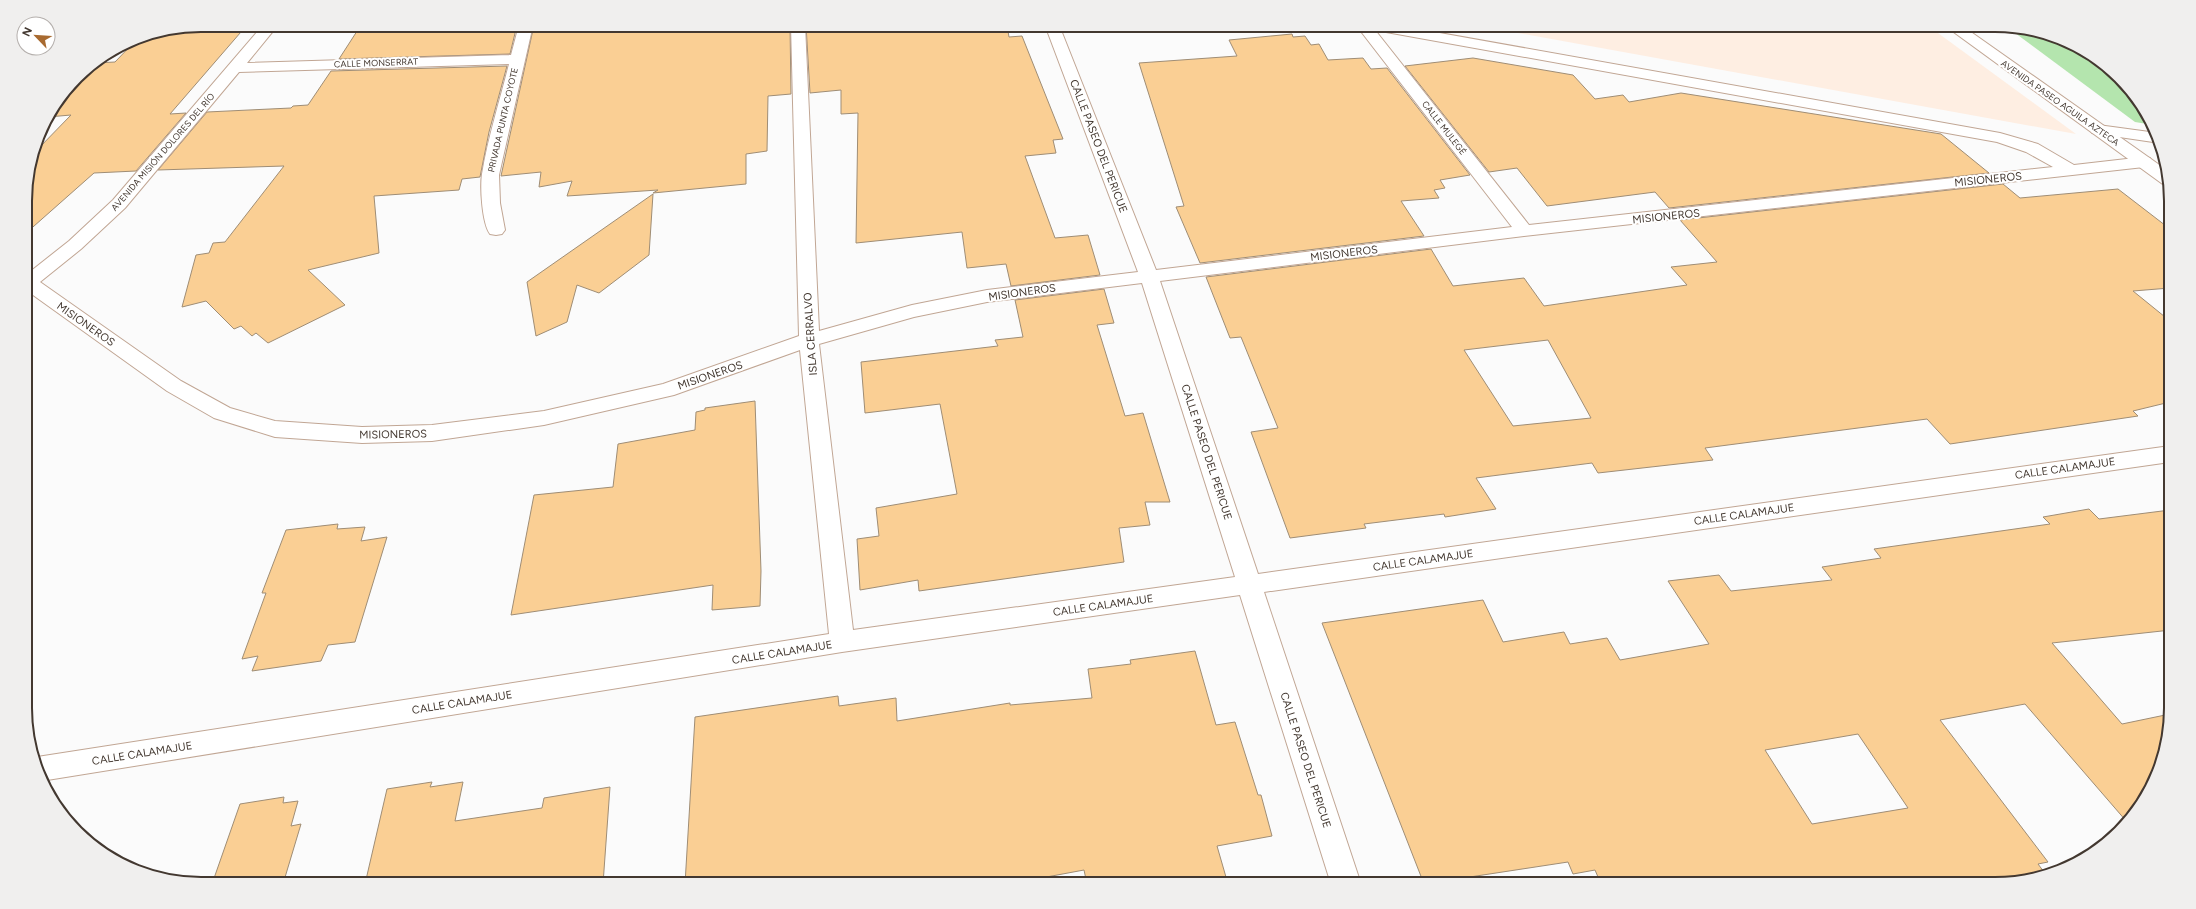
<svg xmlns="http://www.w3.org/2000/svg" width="2196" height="909" font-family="Figtree,sans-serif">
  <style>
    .industrial { fill: #feeee2 }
    .green { fill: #b4e5ae }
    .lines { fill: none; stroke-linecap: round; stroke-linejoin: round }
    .stream { fill: #35bcc8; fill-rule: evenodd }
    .building { fill: #facf94; stroke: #9f8d75; fill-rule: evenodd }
    .service-casing { stroke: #c1a694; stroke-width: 2 }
    .minor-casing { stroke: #c1a694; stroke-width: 2 }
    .secondary-casing { stroke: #c1a694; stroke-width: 2 }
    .service { fill: #fff; fill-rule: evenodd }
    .minor { fill: #fff; fill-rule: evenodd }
    .secondary { fill: #fff; fill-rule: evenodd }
    .labels { text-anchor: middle; stroke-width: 4; stroke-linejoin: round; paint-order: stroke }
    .far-street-label { font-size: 9px; fill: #433830; stroke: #fff }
    .street-label { font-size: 11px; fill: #433830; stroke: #fff }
    .rim { fill: none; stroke: #433830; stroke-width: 2 }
  </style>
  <rect width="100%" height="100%" fill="#fbfbfb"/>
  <!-- industrial -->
  <path class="industrial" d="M1474 25H1927L2076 134Z"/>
  <!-- green -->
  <path class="green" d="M2007 27 2062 38 2102 61 2135 94 2153 125 2135 122Z"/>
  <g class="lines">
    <!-- stream -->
    <path class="stream" d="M2097 59 2107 66H2100L2096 61Z"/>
  </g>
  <!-- building -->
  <g class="building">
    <path d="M201 25H247L170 114 186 113 136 171 94 173 25 234V189L36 151 71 115 48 117 85 69 95 63 115 62 138 38 159 37 164 32Z"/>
    <path d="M361 25H517L510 54 339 59Z"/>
    <path d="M534 25H790L791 94 768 96 767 151 746 154V184L653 193 658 190 567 196 572 181 539 187 541 172 501 176Z"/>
    <path d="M806 25H1007L1009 37 1022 36 1063 139 1053 140 1056 153 1025 156 1055 238 1088 235 1100 275 1011 286 1006 264 967 268 962 232 856 243 858 113 841 114V90L810 93Z"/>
    <path d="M1292 34 1293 37 1305 36 1311 45 1319 44 1328 60 1363 58 1371 69 1387 68 1470 175 1440 180 1445 188 1434 190 1439 198 1401 201 1424 236 1200 263 1176 207 1184 206 1139 63 1237 56 1229 40Z"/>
    <path d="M1473 58 1573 75 1595 99 1623 95 1629 102 1681 93 1941 134 1989 173 1669 208 1655 192 1547 206 1517 168 1489 172 1405 66Z"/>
    <path d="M507 66 489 132 480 177 462 179 459 190 374 196 379 253 308 270 345 305 268 343 256 333 252 336 241 326 234 329 206 301 182 307 196 255 209 253 213 243 225 242 284 166 158 170 207 112 291 108 293 106 308 105 331 71Z"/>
    <path d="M2003 184 2020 198 2118 189 2170 229V288L2133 291 2170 321V402L2133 411 2138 416 1950 444 1927 419 1705 448 1713 460 1598 473 1592 463 1476 478 1496 509 1445 517 1444 514 1364 524 1366 528 1290 538 1251 432 1278 428 1241 337 1230 338 1206 277 1431 249 1453 286 1524 278 1544 306 1687 285 1671 267 1717 262 1680 220ZM1548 340 1591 418 1513 426 1464 350Z"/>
    <path d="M653 194 649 255 599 293 577 285 567 322 536 336 527 282Z"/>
    <path d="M1104 289 1114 323 1097 325 1125 416 1143 413 1170 502H1145L1150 525 1119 528 1124 562 919 591 918 580 860 590 857 539 879 536 876 508 957 494 940 404 865 413 861 362 998 346 995 340 1023 337 1015 300Z"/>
    <path d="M755 401 761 571 760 606 712 610 713 585 511 615 534 495 613 487 618 444 695 430 696 412 705 410V408Z"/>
    <path d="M2089 509 2099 519 2170 510 2171 630 2052 643 2122 724 2170 714 2158 775 2134 815 2127 822 2025 704 1940 720 2048 862 2038 864 2047 876 2006 884H1865L1862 879 1837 884H1601L1595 870 1573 874 1568 862 1424 884 1322 623 1483 600 1503 642 1564 632 1570 644 1607 638 1620 660 1709 644 1668 581 1719 575 1731 591 1832 580 1822 567 1881 558 1874 549 2050 524 2043 517ZM1858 734 1908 808 1812 824 1765 750Z"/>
    <path d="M338 524 337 529 365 527 361 541 387 537 355 642 328 645 321 661 252 671 258 656 242 659 266 593H262L286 530Z"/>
    <path d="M1195 651 1216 725 1235 722 1258 795H1261L1272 836 1217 846 1228 884H1087L1084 870 1009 884H685L695 717 838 696 839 706 896 698 897 721 1010 703V705L1092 698 1088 669 1131 664 1130 660Z"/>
    <path d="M432 782 430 787 463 782 455 821 542 808 544 798 610 787 603 884H365L387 789Z"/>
    <path d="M284 797 283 803 298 801 291 826 301 824 283 884H212L240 804Z"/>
  </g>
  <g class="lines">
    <defs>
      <path id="service" d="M2098 125 2157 133 2160 143 2092 133 2090 130 2092 127Z"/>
      <path id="minor" d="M263 25H278L247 63 511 55 519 25H533L499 175 500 203 505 230 502 234 496 235 490 234C482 223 480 187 482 174 488 137 500 100 509 64L239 72 125 208 81 249 40 282 181 381 230 408 275 421 362 427 432 425 544 411 663 384 799 336 791 25H805L819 331 912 305 987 290 1138 272 1045 25H1059L1156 270 1512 227 1356 25H1395L2000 133 2038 144 2074 165 2144 157 2150 158 2152 162 2150 166 2144 167 1524 236 1160 281 1258 574 2170 446V462L1264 592 1361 884H1331L1240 595 842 652 41 781 34 758 37 757 829 634 800 350 674 395 544 425 432 441 362 443 275 437 214 418 167 391 26 290V275L69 241 113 200ZM1375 30 1997 142 2026 152 2053 167 1529 225ZM1142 283 1235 577 853 630 819 344 914 317 987 302Z"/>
      <path id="secondary" d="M1944 25H1961L2168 171 2170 186 2164 185Z"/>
    </defs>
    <!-- service casing -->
    <use href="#service" class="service-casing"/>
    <!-- minor casing -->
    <use href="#minor" class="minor-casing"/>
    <!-- secondary casing -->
    <use href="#secondary" class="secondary-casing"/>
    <!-- service -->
    <use href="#service" class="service"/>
    <!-- minor -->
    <use href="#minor" class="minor"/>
    <!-- secondary -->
    <use href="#secondary" class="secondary"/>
  </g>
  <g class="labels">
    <!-- far-street labels -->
    <g class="far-street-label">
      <text transform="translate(376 63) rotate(-2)" y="3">CALLE MONSERRAT</text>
      <text transform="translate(2060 103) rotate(35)" y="3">AVENIDA PASEO AGUILA AZTECA</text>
      <text transform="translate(503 120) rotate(-77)" y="3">PRIVADA PUNTA COYOTE</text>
      <text transform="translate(1444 128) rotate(52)" y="3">CALLE MULEGÉ</text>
      <text transform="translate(163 152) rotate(-49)" y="3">AVENIDA MISIÓN DOLORES DEL RÍO</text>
    </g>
    <!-- street labels -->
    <g class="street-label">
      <text transform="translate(1099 146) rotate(69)" y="4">CALLE PASEO DEL PERICUE</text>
      <text transform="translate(1988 179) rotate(-6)" y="4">MISIONEROS</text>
      <text transform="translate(1666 216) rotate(-6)" y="4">MISIONEROS</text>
      <text transform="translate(1344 253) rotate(-7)" y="4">MISIONEROS</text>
      <text transform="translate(1022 292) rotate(-8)" y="4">MISIONEROS</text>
      <text transform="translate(86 324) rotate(35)" y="4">MISIONEROS</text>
      <text transform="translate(810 334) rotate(-94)" y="4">ISLA CERRALVO</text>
      <text transform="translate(710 375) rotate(-19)" y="4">MISIONEROS</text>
      <text transform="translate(393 434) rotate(-1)" y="4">MISIONEROS</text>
      <text transform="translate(1207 452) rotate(72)" y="4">CALLE PASEO DEL PERICUE</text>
      <text transform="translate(2065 468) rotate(-8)" y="4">CALLE CALAMAJUE</text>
      <text transform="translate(1744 514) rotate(-8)" y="4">CALLE CALAMAJUE</text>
      <text transform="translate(1423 560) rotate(-8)" y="4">CALLE CALAMAJUE</text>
      <text transform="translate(1103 605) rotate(-8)" y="4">CALLE CALAMAJUE</text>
      <text transform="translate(782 652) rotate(-9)" y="4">CALLE CALAMAJUE</text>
      <text transform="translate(462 702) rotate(-9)" y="4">CALLE CALAMAJUE</text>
      <text transform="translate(142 753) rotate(-9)" y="4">CALLE CALAMAJUE</text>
      <text transform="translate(1306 760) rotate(72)" y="4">CALLE PASEO DEL PERICUE</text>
    </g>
  </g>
  <!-- crop -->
  <path d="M0 0H2196V909H0ZM201 32H1995A169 169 0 0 1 2164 201V708A169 169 0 0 1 1995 877H201A169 169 0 0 1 32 708V201A169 169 0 0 1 201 32Z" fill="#f0efee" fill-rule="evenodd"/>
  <path class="rim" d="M201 32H1995A169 169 0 0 1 2164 201V708A169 169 0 0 1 1995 877H201A169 169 0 0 1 32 708V201A169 169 0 0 1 201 32Z"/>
  <!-- north arrow -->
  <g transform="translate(36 36) rotate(295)"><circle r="19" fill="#ffffff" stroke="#b4afac"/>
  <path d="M0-3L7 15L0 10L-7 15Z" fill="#a86a30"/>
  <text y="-6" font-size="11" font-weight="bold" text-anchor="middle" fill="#433830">N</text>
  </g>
</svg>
